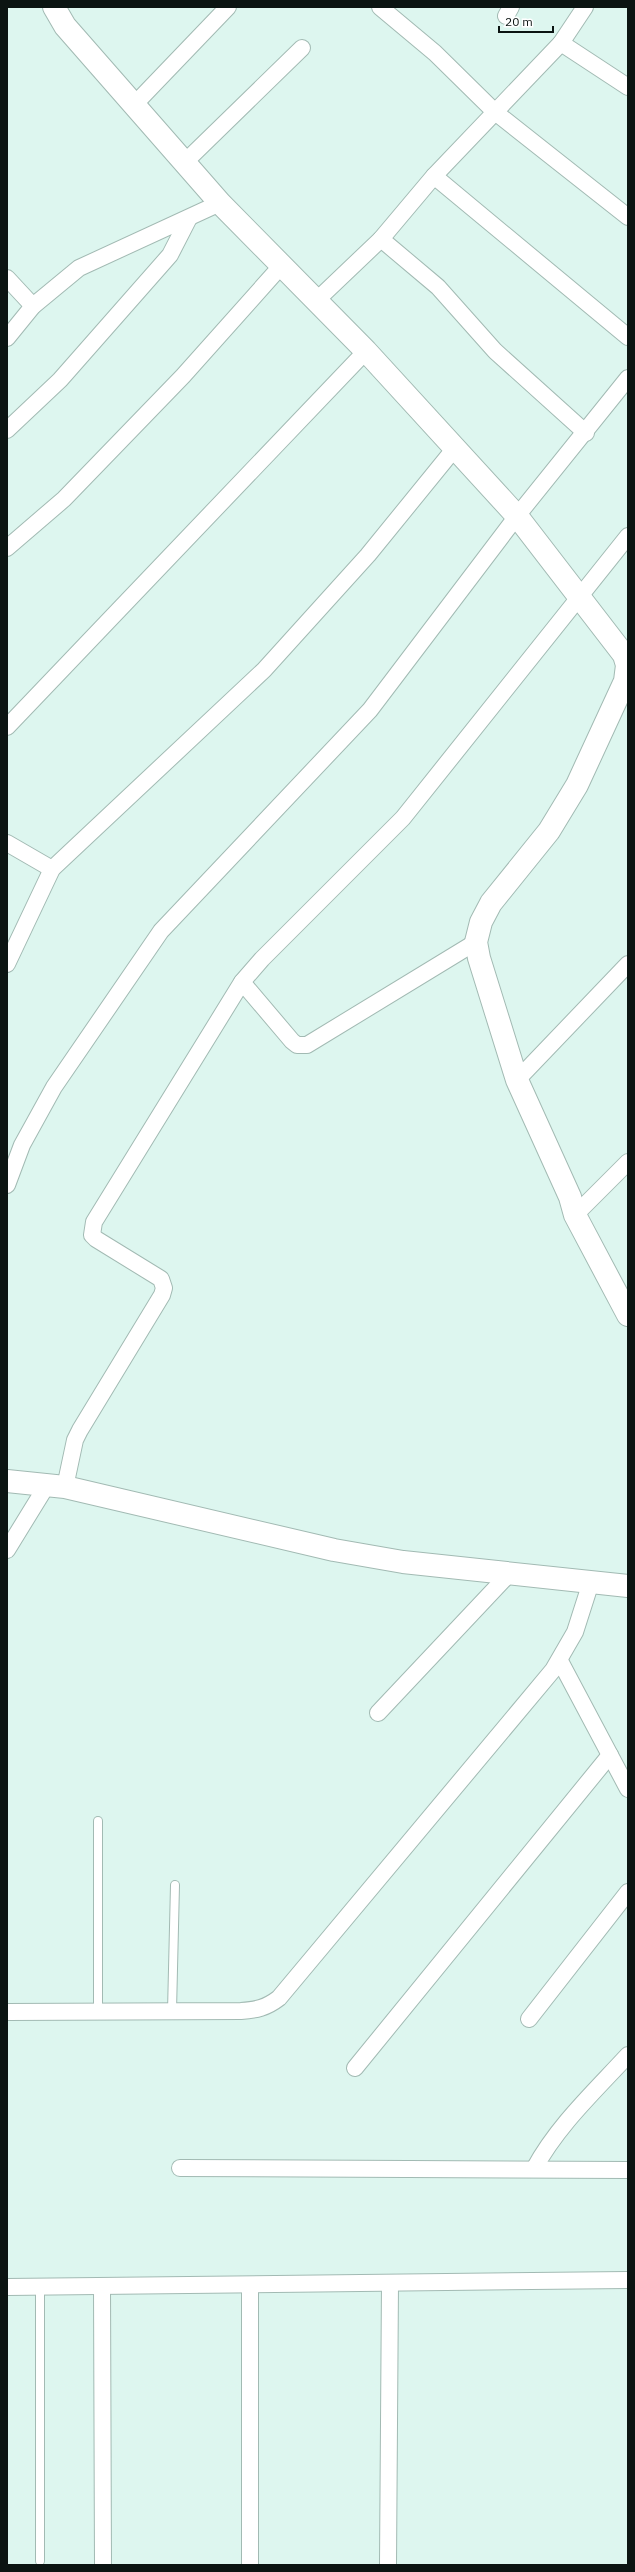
<svg xmlns="http://www.w3.org/2000/svg" width="635" height="2572" font-family="'IBM Plex Sans',sans-serif">
  <style>
    .lines { fill: none; stroke-linecap: round; stroke-linejoin: round }
    .lane-casing { stroke: #a2bab3; stroke-width: 10 }
    .street-casing { stroke: #a2bab3; stroke-width: 18 }
    .secondary-casing { stroke: #a2bab3; stroke-width: 24 }
    .lane { stroke: #fff; stroke-width: 8 }
    .street { stroke: #fff; stroke-width: 16 }
    .secondary { stroke: #fff; stroke-width: 22 }
  </style>
  <rect width="100%" height="100%" fill="#ddf6ef"/>
  <g class="lines">
    <defs>
      <g id="lane">
        <path d="M98 1821V2011"/>
        <path d="M172 2011 175 1885"/>
        <path d="M40 2287V2561"/>
      </g>
      <g id="street">
        <path d="M380 7 435 53 495 112 628 217"/>
        <path d="M506 16 511 7"/>
        <path d="M561 43 628 87"/>
        <path d="M134 105 228 7"/>
        <path d="M184 163 302 48"/>
        <path d="M434 176 628 337"/>
        <path d="M381 239 438 287 495 351 586 433"/>
        <path d="M7 278 33 306"/>
        <path d="M317 300 381 239 434 176 561 43 585 7"/>
        <path d="M7 338 33 306 79 268 220 203"/>
        <path d="M7 430 60 380 170 255 189 218"/>
        <path d="M7 548 64 499 183 376 282 265"/>
        <path d="M7 727 366 351"/>
        <path d="M7 843 52 869"/>
        <path d="M7 964 52 869 264 670 368 555 455 448"/>
        <path d="M242 982 292 1041 297 1045H307L476 942"/>
        <path d="M517 1080 628 964"/>
        <path d="M7 1185 22 1145 54 1087 161 931 370 710 517 516 628 378"/>
        <path d="M575 1215 628 1162"/>
        <path d="M65 1487 75 1440 80 1430 162 1295 164 1288 161 1279 96 1239 92 1235 94 1222 242 982 262 959 403 818 628 536"/>
        <path d="M7 1550 47 1485"/>
        <path d="M560 1661 628 1789"/>
        <path d="M378 1713 509 1574"/>
        <path d="M7 2012 241 2011C256 2010 266 2008 279 1998L553 1670 575 1632 591 1582"/>
        <path d="M529 2019 628 1892"/>
        <path d="M355 2068 610 1755"/>
        <path d="M180 2168 628 2170"/>
        <path d="M534 2169C558 2125 594 2092 628 2055"/>
        <path d="M7 2287 628 2280"/>
        <path d="M102 2287 103 2565"/>
        <path d="M250 2565V2285"/>
        <path d="M388 2565 390 2283"/>
      </g>
      <g id="secondary">
        <path d="M54 7 65 26 220 203 366 351 517 516 624 655 627 665 625 681 577 785 549 831 491 903 481 922 476 942 479 958 517 1080 570 1197 575 1215 628 1315"/>
        <path d="M7 1481 65 1487 334 1550 403 1562 628 1586"/>
      </g>
    </defs>
    <!-- lane casing -->
    <use href="#lane" class="lane-casing"/>
    <!-- street casing -->
    <use href="#street" class="street-casing"/>
    <!-- secondary casing -->
    <use href="#secondary" class="secondary-casing"/>
    <!-- lane -->
    <use href="#lane" class="lane"/>
    <!-- street -->
    <use href="#street" class="street"/>
    <!-- secondary -->
    <use href="#secondary" class="secondary"/>
  </g>
  <!-- border -->
  <rect width="635" height="2572" fill="none" stroke="#0b1412" stroke-width="16"/>
  <!-- scale -->
  <path d="M499 26v6h54v-6" fill="none" stroke="#0b1412" stroke-width="2"/>
  <text x="505" y="26" font-size="12" fill="#0b1412" stroke="#ffffff" stroke-width="3" paint-order="stroke">20 m</text>
</svg>
